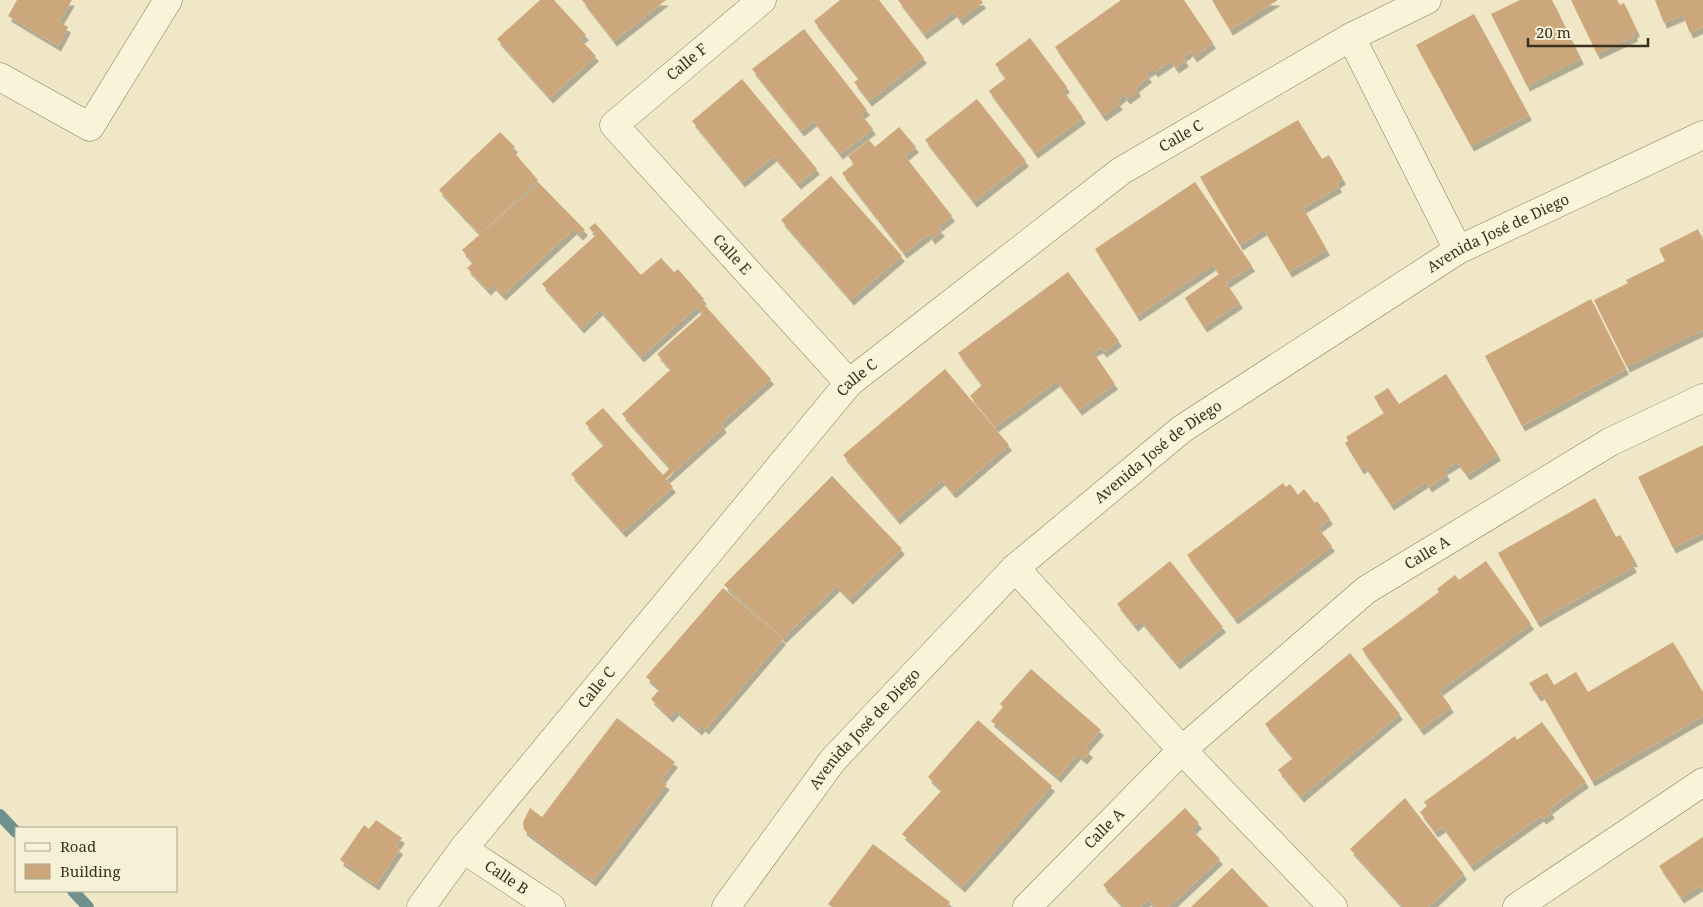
<svg xmlns="http://www.w3.org/2000/svg" width="1703" height="907" font-family="'Noto Serif',serif">
  <style>
    .lines { fill: none; stroke-linecap: round; stroke-linejoin: round }
    .stream { stroke: #6e918d; stroke-width: 12 }
    .building { fill: #cda77c; filter: url(#shadow) }
    .minor-casing { stroke: #8b7a5b; stroke-width: 29 }
    .tertiary-casing { stroke: #8b7a5b; stroke-width: 29 }
    .minor { stroke: #f9f3da; stroke-width: 28 }
    .tertiary { stroke: #f9f3da; stroke-width: 28 }
    .labels { text-anchor: middle; stroke-width: 4.5; stroke-linejoin: round; paint-order: stroke }
    .street-label { font-size: 15px; fill: #3b301f; stroke: #f6f1d6 }
  </style>
  <defs>
    <filter id="shadow"><feDropShadow dx="3" dy="5.5" stdDeviation="0" flood-color="#0004"/></filter>
  </defs>
  <rect width="100%" height="100%" fill="#efe7c6"/>
  <g class="lines">
    <!-- stream -->
    <g class="stream">
      <path d="M0 815 16 832"/>
      <path d="M73 891 88 907"/>
    </g>
  </g>
  <!-- building -->
  <g class="building">
    <path d="M17 0H72L59 22 68 27 58 46 8 16Z"/>
    <path d="M540 0H554L586 35 580 39 596 56 550 98 497 39Z"/>
    <path d="M582 0H666L614 41Z"/>
    <path d="M840 0H879L924 58 869 101 854 82 859 79 814 21Z"/>
    <path d="M898 0H981L983 3 960 20 954 12 924 34Z"/>
    <path d="M1121 0H1184L1213 43 1194 57 1190 51 1183 57 1186 61 1176 68 1171 61 1155 72 1153 69 1146 73 1149 77 1136 87 1138 91 1127 99 1124 95 1117 101 1120 104 1103 116 1055 47Z"/>
    <path d="M1212 0H1278L1230 30Z"/>
    <path d="M1520 0H1552L1581 59 1527 86 1491 14Z"/>
    <path d="M1571 0H1617L1620 5 1624 3 1637 31 1634 33 1635 36 1597 54Z"/>
    <path d="M1655 0H1703V27L1690 33 1683 15 1664 23Z"/>
    <path d="M1474 14 1529 115 1471 146 1416 45Z"/>
    <path d="M804 29 867 110 861 114 873 129 840 154 814 121 801 131 752 69Z"/>
    <path d="M1030 38 1067 87 1063 90 1083 118 1035 153 989 91 1006 78 995 64Z"/>
    <path d="M742 79 817 169 798 184 774 156 742 182 692 121Z"/>
    <path d="M977 99 1026 161 974 202 925 140Z"/>
    <path d="M1298 120 1322 159 1329 155 1343 179 1337 183 1339 187 1303 208 1327 250 1289 272 1264 230 1240 245 1200 177Z"/>
    <path d="M899 127 916 147 905 156 952 216 938 227 942 231 932 239 929 234 904 253 842 173 854 164 848 156 869 140 875 147Z"/>
    <path d="M500 132 515 147 512 150 538 180 480 234 439 190Z"/>
    <path d="M831 176 902 256 851 300 781 220Z"/>
    <path d="M1195 182 1252 266 1226 283 1240 303 1204 327 1185 298 1219 274 1213 265 1137 316 1095 249Z"/>
    <path d="M539 183 585 230 580 235 574 229 503 295 493 285 488 290 467 268 473 263 462 250Z"/>
    <path d="M595 223 641 275 661 258 674 272 678 269 704 299 701 301 771 379 721 424 724 427 666 479 673 487 623 532 571 474 604 445 585 423 603 408 663 475 670 468 622 414 671 369 657 354 703 313 697 307 641 357 600 310 581 328 542 284 596 235 589 228Z"/>
    <path d="M1698 229 1703 240V330L1627 367 1594 300 1628 283 1626 280 1665 261 1659 249Z"/>
    <path d="M1068 272 1119 341 1104 352 1100 348 1093 352 1115 384 1079 410 1057 381 995 427 970 396 982 385 958 353Z"/>
    <path d="M1591 299 1626 369 1522 426 1485 356Z"/>
    <path d="M945 369 1009 445 953 493 942 480 897 519 843 455Z"/>
    <path d="M1446 374 1498 455 1467 475 1457 462 1444 470 1447 475 1429 487 1426 482 1391 505 1365 466 1361 469 1345 443 1348 441 1346 437 1384 413 1374 397 1388 388 1399 404Z"/>
    <path d="M1703 445V533L1673 548 1638 477Z"/>
    <path d="M832 476 902 549 850 599 837 586 783 638 724 585Z"/>
    <path d="M1283 483 1286 487 1290 484 1298 495 1304 489 1315 503 1317 501 1330 519 1318 528 1332 546 1235 619 1187 555Z"/>
    <path d="M1595 498 1616 537 1620 535 1635 561 1631 562 1634 567 1537 622 1498 553Z"/>
    <path d="M1170 561 1223 627 1177 664 1141 621 1135 626 1117 604Z"/>
    <path d="M1486 561 1531 624 1439 691 1451 707 1421 730 1362 649 1439 592 1437 589 1455 575 1459 580Z"/>
    <path d="M723 588 783 639 706 729 702 726 699 730 676 710 670 717 651 699 660 689 646 677Z"/>
    <path d="M1673 642 1703 692V716L1592 781 1542 694 1538 696 1529 683 1547 673 1554 685 1576 672 1588 692Z"/>
    <path d="M1350 653 1400 714 1301 797 1278 770 1293 758 1265 724Z"/>
    <path d="M1031 669 1101 730 1085 748 1090 752 1084 759 1078 754 1058 777 991 721 1003 707 1000 704Z"/>
    <path d="M617 718 675 762 661 780 667 784 593 881 524 830 523 822 530 808 542 817Z"/>
    <path d="M978 720 1052 786 962 887 902 834 942 790 928 777Z"/>
    <path d="M1542 722 1586 782 1549 809 1552 813 1543 819 1541 816 1471 866 1443 827 1435 832 1420 812 1427 806 1424 802 1515 736 1517 740Z"/>
    <path d="M1405 798 1464 874 1429 907H1403L1350 849Z"/>
    <path d="M1185 808 1199 823 1192 830 1220 859 1169 907H1155L1148 900 1141 907H1124L1103 885Z"/>
    <path d="M376 820 402 838 396 846 400 849 376 885 340 860 364 825 369 829Z"/>
    <path d="M1703 837V891L1700 886 1681 898 1659 866Z"/>
    <path d="M873 844 950 902 947 907H832L828 904Z"/>
    <path d="M1232 868 1269 907H1191Z"/>
  </g>
  <g class="lines">
    <defs>
      <g id="minor">
        <path id="s1" d="M762 0 614 125 849 383"/>
        <path d="M1351 37 1458 250"/>
        <path d="M0 77 90 127 168 0"/>
        <path d="M1015 568 1182 750 1333 907"/>
        <path id="s2" d="M463 849 551 907"/>
        <path id="s3" d="M421 907 463 849 849 383 1121 171 1351 37 1427 0"/>
        <path id="s4" d="M1027 907 1182 750 1366 590 1610 442 1703 398"/>
        <path d="M1517 907 1703 782"/>
      </g>
      <g id="tertiary">
        <path id="s5" d="M726 907 833 760 1015 568 1182 429 1458 250 1703 135"/>
      </g>
    </defs>
    <!-- minor casing -->
    <use href="#minor" class="minor-casing"/>
    <!-- tertiary casing -->
    <use href="#tertiary" class="tertiary-casing"/>
    <!-- minor -->
    <use href="#minor" class="minor"/>
    <!-- tertiary -->
    <use href="#tertiary" class="tertiary"/>
  </g>
  <g class="labels">
    <!-- street labels -->
    <g class="street-label">
      <text transform="translate(687 62) rotate(-40)" y="5">Calle F</text>
      <text dy="5" stroke="none"><textPath href="#s3" startOffset="1091">Calle C</textPath></text>
      <text dy="5" stroke="none"><textPath href="#s5" startOffset="1036">Avenida José de Diego</textPath></text>
      <text dy="5" stroke="none"><textPath href="#s1" startOffset="369">Calle E</textPath></text>
      <text dy="5" stroke="none"><textPath href="#s3" startOffset="686">Calle C</textPath></text>
      <text dy="5" stroke="none"><textPath href="#s5" startOffset="631">Avenida José de Diego</textPath></text>
      <text dy="5" stroke="none"><textPath href="#s4" startOffset="536">Calle A</textPath></text>
      <text dy="5" stroke="none"><textPath href="#s3" startOffset="281">Calle C</textPath></text>
      <text dy="5" stroke="none"><textPath href="#s5" startOffset="226">Avenida José de Diego</textPath></text>
      <text dy="5" stroke="none"><textPath href="#s4" startOffset="110">Calle A</textPath></text>
      <text dy="5" stroke="none"><textPath href="#s2" startOffset="52">Calle B</textPath></text>
    </g>
  </g>
  <!-- legend -->
  <rect x="15" y="827" width="162" height="65" fill="#f6f1d6" stroke="#aba48d"/>
  <rect x="25" y="843" width="25" height="8" fill="#f9f3da" stroke="#aba48d"/>
  <text x="60" y="852" font-size="15" fill="#3b301f">Road</text>
  <rect x="25" y="864" width="25" height="15" fill="#cda77c" stroke="#aba48d"/>
  <text x="60" y="877" font-size="15" fill="#3b301f">Building</text>
  <!-- scale -->
  <path d="M1528 38v8h120v-8" fill="none" stroke="#3b301f" stroke-width="2.5"/>
  <text x="1536" y="38" font-size="15" fill="#3b301f" stroke="#f6f1d6" stroke-width="4" paint-order="stroke">20 m</text>
</svg>
